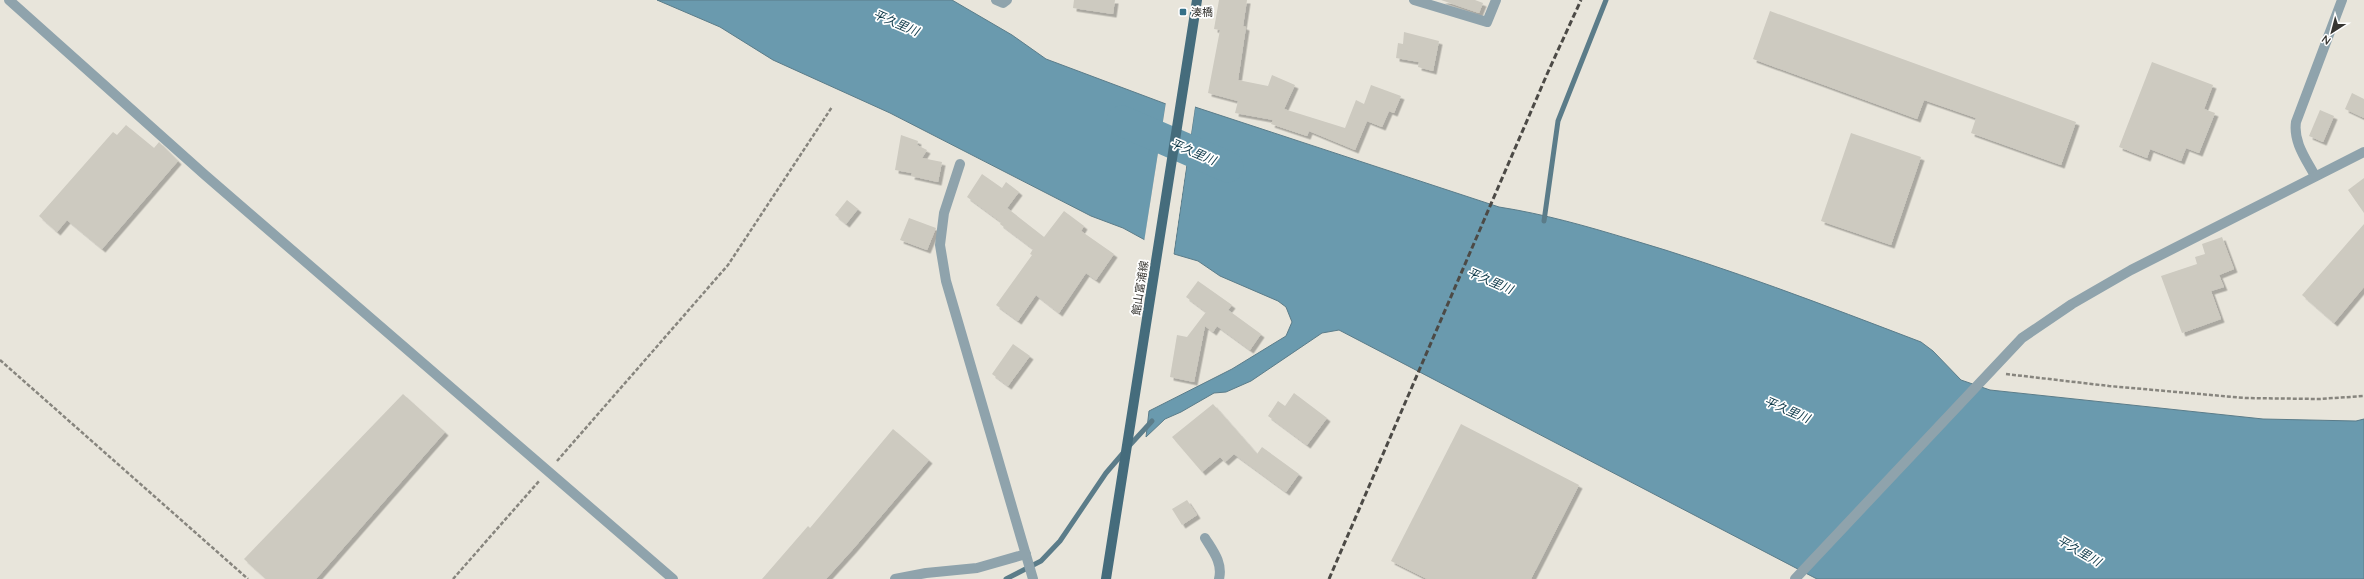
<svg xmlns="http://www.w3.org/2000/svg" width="2364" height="579" font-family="Quicksand,'Noto Sans JP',sans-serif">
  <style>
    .water { fill: #6a9aae; stroke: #5b7c89 }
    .pier { fill: #e8e5db }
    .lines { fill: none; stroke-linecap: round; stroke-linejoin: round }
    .stream { stroke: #5b7c89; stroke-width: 5 }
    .river { stroke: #6a9aae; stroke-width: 31 }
    .building { fill: #cdcac0; filter: url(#shadow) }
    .path { stroke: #87857e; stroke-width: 2.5; stroke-dasharray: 4 2; stroke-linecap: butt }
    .minor { stroke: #8fa3ac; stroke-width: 10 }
    .major { stroke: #456c7c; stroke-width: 10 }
    .rail { stroke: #4c4a46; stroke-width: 3; stroke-dasharray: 6 3; stroke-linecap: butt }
    .poi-dot { fill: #347088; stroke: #fff; stroke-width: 1.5 }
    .labels { text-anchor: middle; stroke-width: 3.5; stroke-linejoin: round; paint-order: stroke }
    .poi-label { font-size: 11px; fill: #373632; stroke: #fff; text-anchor: start }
    .street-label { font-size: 11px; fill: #373632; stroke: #fff }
    .water-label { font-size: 12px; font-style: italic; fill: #0f3a4a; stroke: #fff }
  </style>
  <defs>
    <filter id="shadow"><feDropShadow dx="3.5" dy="3.5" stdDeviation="0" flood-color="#0004"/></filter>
  </defs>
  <rect width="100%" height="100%" fill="#e8e5db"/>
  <!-- water -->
  <g class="water">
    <path d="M657 0H952L1012 35 1046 59 1166 104 1145 240 1123 228 1091 216 890 113 773 60 720 27Z"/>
    <path d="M1195 107 1499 207C1544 214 1586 226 1629 239 1728 268 1824 305 1921 342L1933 351 1961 380 1990 390 2263 419 2356 421 2364 419V579H1817L1339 330 1322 333 1251 381 1226 392 1214 393 1181 412 1165 419 1146 437 1149 411 1232 369 1286 336 1292 322 1286 307 1278 301 1220 276 1198 261 1174 254Z"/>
  </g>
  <!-- pier -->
  <g class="pier">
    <path d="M1166 102 1168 104 1147 241 1144 242Z"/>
    <path d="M1195 105V107L1173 255 1172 253 1193 107Z"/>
  </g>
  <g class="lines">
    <!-- stream -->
    <g class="stream">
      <path d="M1544 221 1558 121 1606 0"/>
      <path d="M1129 446 1152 421"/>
      <path d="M1006 579 1041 561 1060 541 1106 473 1124 452"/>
    </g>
    <!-- river -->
    <path class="river" d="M1122 121 1228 167"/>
  </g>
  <!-- building -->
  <g class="building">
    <path d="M1074 0H1115L1113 14 1073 8Z"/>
    <path d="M1219 0H1247L1243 26 1246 27 1238 80 1268 86 1272 75 1295 85 1284 109 1345 128 1356 100 1364 104 1371 85 1401 96 1394 113 1389 111 1382 127 1367 121 1355 150 1309 131 1307 136 1271 124 1273 120 1235 113 1238 101 1208 93 1220 30 1214 29Z"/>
    <path d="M1441 0H1475L1483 3 1479 13Z"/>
    <path d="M1770 11 2076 122 2061 165 1971 133 1976 118 1924 100 1917 119 1753 59Z"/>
    <path d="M1404 32 1439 41 1433 71 1418 67 1419 62 1396 58 1398 43 1403 44Z"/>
    <path d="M2152 62 2213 85 2204 109 2215 113 2199 153 2186 148 2181 161 2150 149 2147 158 2119 147Z"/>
    <path d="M2352 93 2364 99V118L2345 109Z"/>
    <path d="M2320 110 2334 116 2323 142 2309 136Z"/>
    <path d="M126 125 154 148 159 142 178 161 102 249 67 220 57 232 39 216 113 132 117 135Z"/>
    <path d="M1851 133 1921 157 1891 245 1821 221Z"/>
    <path d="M901 135 918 141 917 145 927 150 922 158 942 162 938 182 911 176 912 173 895 170Z"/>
    <path d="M982 174 1002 188 1006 182 1019 192 1007 208 1044 237 1064 211 1084 226 1081 231 1114 254 1096 280 1086 273 1059 313 1036 295 1018 321 996 305 1032 255 1030 254 1033 249 1000 224 1001 222 967 197Z"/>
    <path d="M2364 178V213L2348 190Z"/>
    <path d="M847 200 858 209 846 224 835 215Z"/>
    <path d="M909 218 936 228 927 250 900 240Z"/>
    <path d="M2364 224V287L2334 323 2302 295Z"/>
    <path d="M2222 237 2234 269 2219 275 2224 287 2211 291 2221 319 2182 333 2161 276 2197 264 2195 257 2205 254 2202 244Z"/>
    <path d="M1198 281 1232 305 1228 310 1261 334 1250 350 1217 326 1213 332 1205 326 1194 382 1170 377 1177 335 1187 337 1206 312 1186 297Z"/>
    <path d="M1013 344 1030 356 1008 386 992 374Z"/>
    <path d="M1294 393 1327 418 1307 445 1268 416 1278 401 1285 406Z"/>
    <path d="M403 394 445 432 316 579H266L244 559Z"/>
    <path d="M1213 404 1257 454 1262 447 1299 474 1286 492 1234 454 1225 462 1220 457 1202 472 1172 437Z"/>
    <path d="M1461 424 1579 485 1531 579H1427L1391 561Z"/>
    <path d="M893 429 929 460 854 548 826 579H762L808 526 810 528Z"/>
    <path d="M1187 500 1197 515 1182 525 1172 509Z"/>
  </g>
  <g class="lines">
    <!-- path -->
    <g class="path">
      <path d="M0 360 248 579"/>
      <path d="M2006 374 2109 386 2245 398 2319 399 2364 396"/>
      <path d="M557 461 728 265 832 107"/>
      <path d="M453 579 540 480"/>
    </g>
    <!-- minor -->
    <g class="minor">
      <path d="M9 0 205 175 673 579"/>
      <path d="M996 0 1003 3 1007 0"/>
      <path d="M1414 0 1487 22 1496 0"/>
      <path d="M960 164 944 213 940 245 946 281 1033 579"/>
      <path d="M2315 176C2306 159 2293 142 2296 122L2342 0"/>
      <path d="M1205 538C1213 551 1223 563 1219 579"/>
      <path d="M895 579 926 573 977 568 1026 554"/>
      <path d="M1795 579 2022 338 2072 304 2131 270 2364 152"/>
    </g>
    <!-- major -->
    <path class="major" d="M1106 579 1197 0"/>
    <!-- rail -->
    <path class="rail" d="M1329 579 1548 72 1581 0"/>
  </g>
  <!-- markers -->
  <rect class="poi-dot" x="1179" y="8" width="8" height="8" rx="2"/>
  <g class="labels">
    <!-- poi labels -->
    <g class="poi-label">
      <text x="1191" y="16">湊橋</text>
    </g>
    <!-- street labels -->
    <g class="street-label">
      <text transform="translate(1140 288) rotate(-81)" y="4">館山富浦線</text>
    </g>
    <!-- water labels -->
    <g class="water-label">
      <text transform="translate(896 23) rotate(23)" y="4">平久里川</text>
      <text transform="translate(1193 152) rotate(23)" y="4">平久里川</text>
      <text transform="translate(1490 281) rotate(23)" y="4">平久里川</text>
      <text transform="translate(1787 410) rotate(23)" y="4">平久里川</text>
      <text transform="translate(2079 551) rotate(30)" y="4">平久里川</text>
    </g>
  </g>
  <!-- north arrow -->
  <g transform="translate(2332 32) rotate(216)" stroke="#ffffff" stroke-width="3" paint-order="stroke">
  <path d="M0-3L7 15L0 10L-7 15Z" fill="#373632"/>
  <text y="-6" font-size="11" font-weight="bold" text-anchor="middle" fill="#373632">N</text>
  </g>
</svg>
